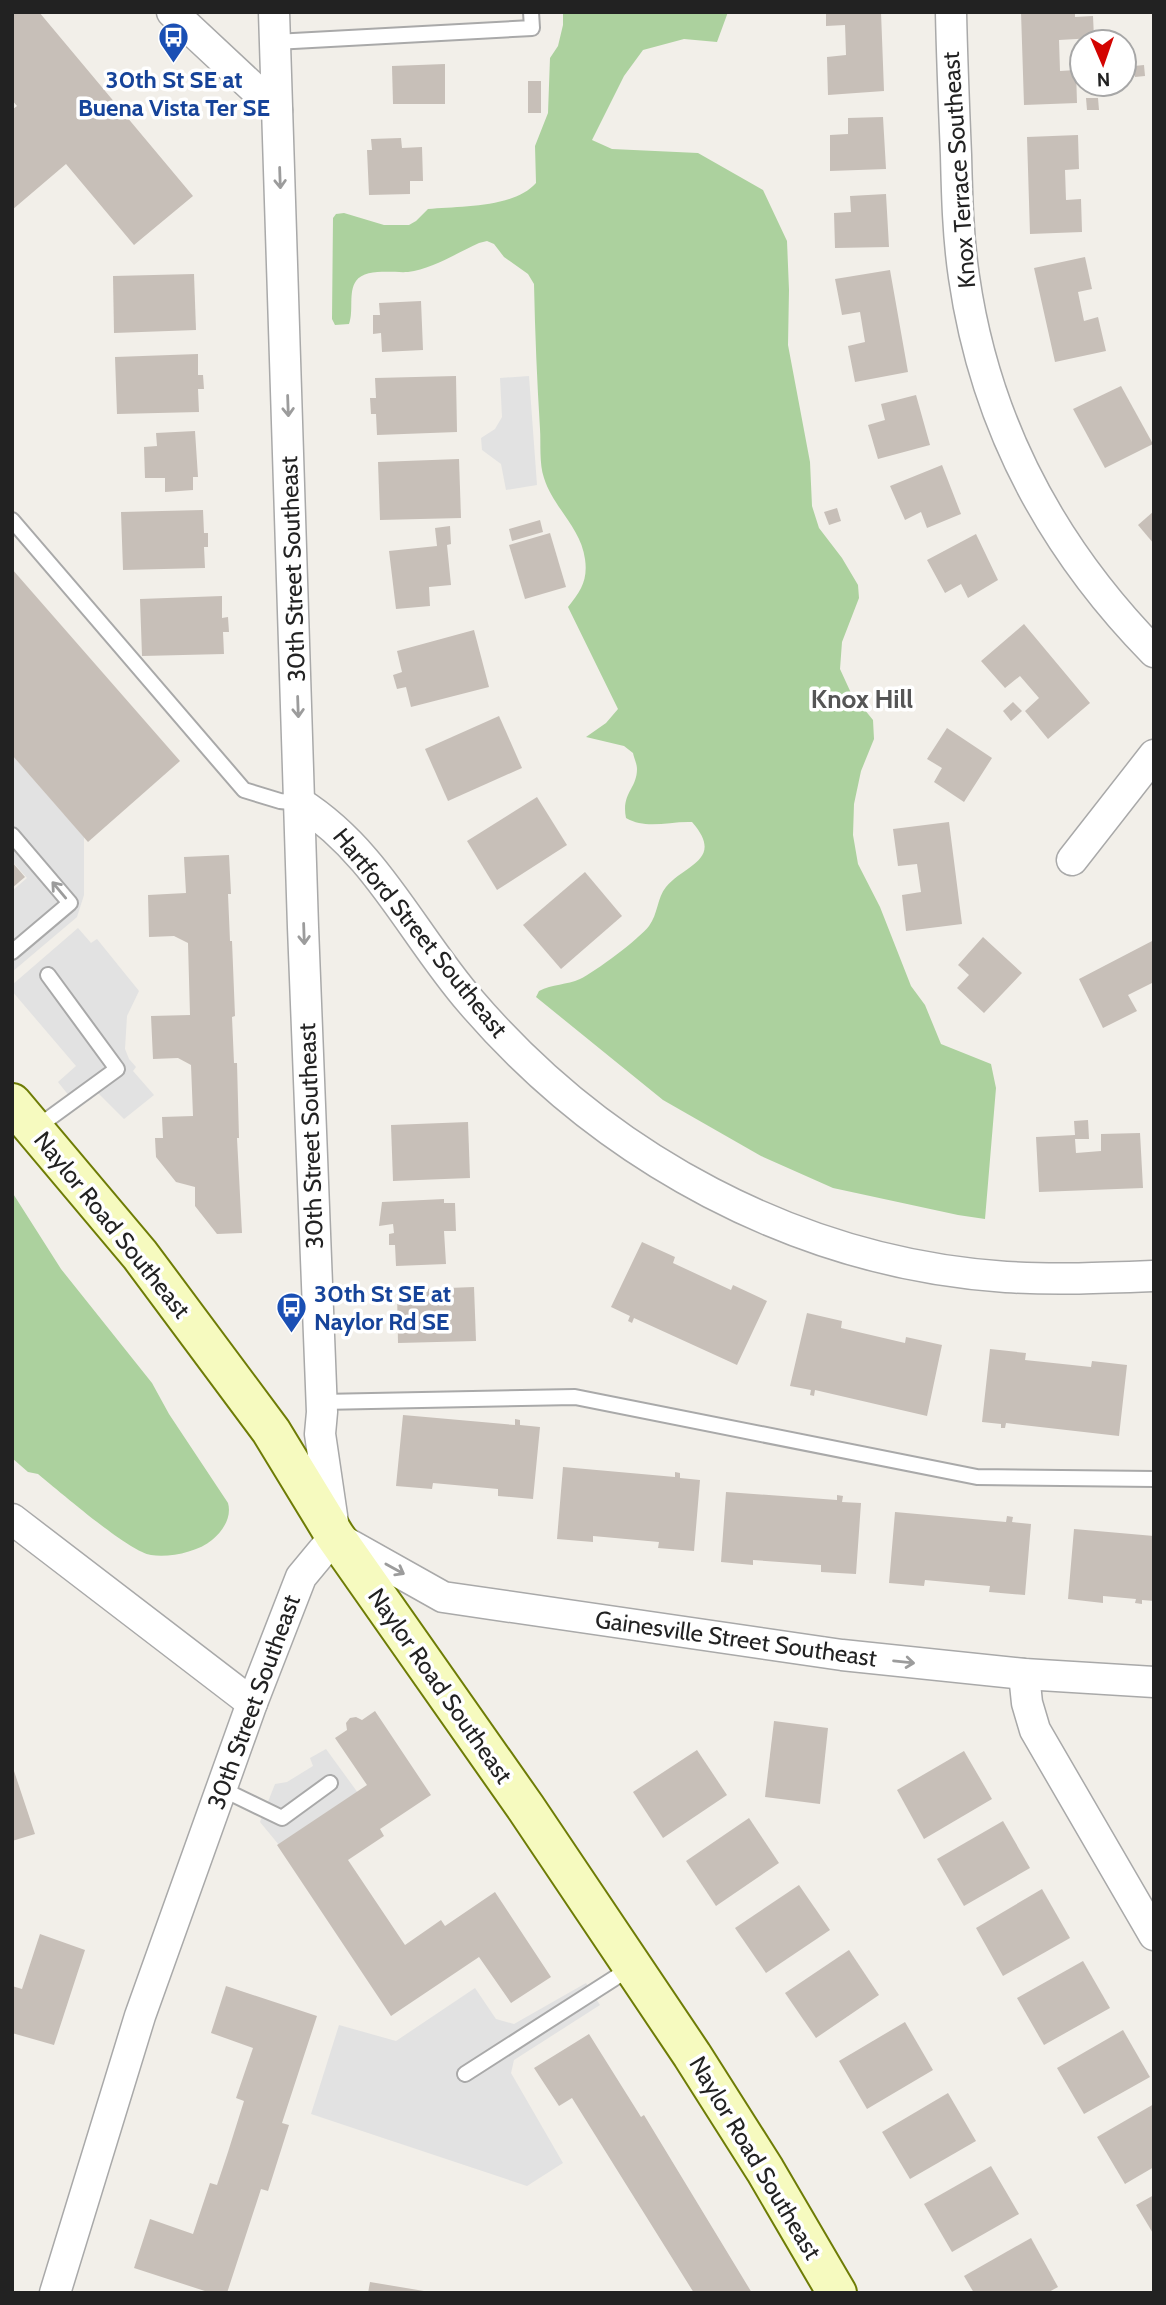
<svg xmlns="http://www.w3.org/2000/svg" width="1166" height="2305" font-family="Cabin,sans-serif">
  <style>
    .forest { fill: #acd19e }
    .parking { fill: #e2e2e2 }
    .building { fill: #c7bfb8 }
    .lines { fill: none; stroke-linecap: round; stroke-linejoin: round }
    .service-casing { stroke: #a9a9a9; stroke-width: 18 }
    .minor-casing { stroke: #a9a9a9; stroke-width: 33 }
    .secondary-casing { stroke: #6e7c06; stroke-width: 42 }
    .service { stroke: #fff; stroke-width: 14 }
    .minor { stroke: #fff; stroke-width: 30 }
    .secondary { stroke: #f6fabf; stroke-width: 38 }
    .oneway { stroke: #9c9c9c }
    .labels { text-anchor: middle; stroke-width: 7; stroke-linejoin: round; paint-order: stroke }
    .transit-label { font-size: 24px; font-weight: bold; fill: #164399; stroke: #fff }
    .street-label { font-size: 24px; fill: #222; stroke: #fff }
    .neighbourhood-label { font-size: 26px; font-weight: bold; fill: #555; stroke: #fff }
  </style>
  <rect width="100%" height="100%" fill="#f2efe9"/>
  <!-- forest -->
  <g class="forest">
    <path d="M563 12H728L717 42 684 39 643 50 624 76 592 140 612 149 698 153 763 190 787 241 789 290 788 345 810 462 812 506 819 528 842 558 858 585 859 598 842 642 840 669 851 693 873 720 874 739 861 771 854 804 853 835 858 864 880 907 911 986 925 1005 941 1044 991 1064 996 1088 985 1219 958 1215 833 1188 761 1156 663 1100 536 997 539 991C552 984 567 985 580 979 595 972 639 939 649 926 658 914 657 898 666 887 685 864 725 860 692 822 669 821 647 830 626 818 621 793 637 789 637 769 637 764 634 758 633 753L624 746 586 737 606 723 618 709 568 607C581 591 588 580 585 559 581 528 553 507 544 478 539 463 541 444 540 429 537 381 535 333 534 284L528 274 504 257 494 244 487 241 479 243C457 253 432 269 408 272 394 273 365 268 356 281 348 292 354 311 349 324L335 325 332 319 333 218 336 214 344 213 384 225H409L416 221 428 209C460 206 514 208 536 183L535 146 548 113 550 58 558 46 563 25Z"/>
    <path d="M12 1192 61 1269 152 1383 169 1414 228 1503C232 1517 223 1531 212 1540 198 1552 169 1558 151 1555 129 1552 59 1491 38 1474L28 1472 12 1458Z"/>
  </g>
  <!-- parking -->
  <g class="parking">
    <path d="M529 376 537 485 506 490 501 464 482 450 481 438 495 429 502 417 500 378Z"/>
    <path d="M12 755 84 837V895L77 917 12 972V891L27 878 12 861Z"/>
    <path d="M78 928 91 943 97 939 139 991 127 1016 125 1049 129 1059 136 1067 133 1071 154 1095 124 1119 99 1094 86 1093 74 1102 58 1082 76 1066 12 991V985Z"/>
    <path d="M326 1749 358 1793 279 1845 260 1822 275 1784 287 1782 313 1766 310 1758Z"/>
    <path d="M586 1983 600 2005 514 2060 511 2073 563 2163 527 2186 311 2114 339 2025 396 2041 475 1988 496 2019 514 2024Z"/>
  </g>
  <!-- building -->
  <g class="building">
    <path d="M12 12H39L193 196 134 245 66 164 12 210V110L17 106 12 100Z"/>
    <path d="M826 12H881L884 91 828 95 827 57 846 55 845 25 826 26Z"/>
    <path d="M1021 12H1075V17L1093 16 1094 38 1059 40 1060 71 1076 70 1077 103 1024 105Z"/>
    <path d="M445 64V104H393L392 66Z"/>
    <path d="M1144 65 1145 76 1135 77 1134 66Z"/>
    <rect x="528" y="81" width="13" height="32"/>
    <path d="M1086 98H1098L1099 110H1087Z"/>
    <path d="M883 117 886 169 830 171V135L848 134V118Z"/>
    <path d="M1078 135 1079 169 1065 170 1066 200 1081 199 1082 232 1030 234 1027 137Z"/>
    <path d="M401 138 402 148 422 147 423 181H410V194L369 195 367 150H372L371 139Z"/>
    <path d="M886 194 889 247 835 248 834 213 851 212 850 196Z"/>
    <path d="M1085 257 1092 289 1078 292 1084 321 1098 317 1106 351 1055 362 1034 268Z"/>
    <path d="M890 270 908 372 855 382 848 346 865 342 860 312 842 315 835 279Z"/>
    <path d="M194 274 196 330 114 333 113 276Z"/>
    <path d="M421 301 423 350 382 352 381 333 373 334V315H380L379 303Z"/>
    <path d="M198 354V375H203L204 389H198L199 412 117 414 115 357Z"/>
    <path d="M456 376 457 432 377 435 376 414H371L370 398H376L375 378Z"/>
    <path d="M1121 386 1153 444 1105 468 1073 409Z"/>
    <path d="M916 395 930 445 878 459 868 425 885 420 881 404Z"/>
    <path d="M195 431 198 477H193V490L165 492V478H145L144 447 157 446 156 433Z"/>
    <path d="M459 459 461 518 380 520 378 462Z"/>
    <path d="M942 465 961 514 927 528 921 512 905 520 890 486Z"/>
    <path d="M837 508 841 521 829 525 824 512Z"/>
    <path d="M203 510 204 533H208V547H204L205 568 123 570 121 512Z"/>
    <path d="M1154 511V544L1138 525Z"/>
    <path d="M540 520 543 532 512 541 509 529Z"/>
    <path d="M450 526 451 544 447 545 451 585 429 587 430 606 396 609 389 551 437 546 435 528Z"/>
    <path d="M550 533 566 587 525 599 509 545Z"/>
    <path d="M976 534 998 580 968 598 961 584 945 593 927 560Z"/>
    <path d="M12 569 180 761 88 842 12 755Z"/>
    <path d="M222 596V618L228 617 229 632H223L224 654 142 656 140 599Z"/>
    <path d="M1024 624 1090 703 1048 739 1025 711 1039 698 1020 676 1005 688 981 661Z"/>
    <path d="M474 630 489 687 411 707 406 687 397 689 393 675 402 672 397 651Z"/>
    <path d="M1013 702 1022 711 1011 721 1003 711Z"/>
    <path d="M499 716 522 768 448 801 425 749Z"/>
    <path d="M947 728 992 758 964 802 934 782 942 768 927 759Z"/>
    <path d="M537 797 567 845 497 890 467 841Z"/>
    <path d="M949 822 962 924 906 931 902 895 921 892 917 864 898 866 893 829Z"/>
    <path d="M229 855 231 894H228L230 941H232L235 1016 232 1017 234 1063H237L239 1138H237L242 1233 217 1234 195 1206V1187L176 1182 156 1157 155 1138H163L162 1117 193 1116 191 1065 178 1058 153 1059 151 1016 190 1015 188 943 174 936 149 937 148 895 186 893 184 857Z"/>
    <path d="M12 862 25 877 12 888Z"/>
    <path d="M585 872 622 916 561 969 523 925Z"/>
    <path d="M983 937 1022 973 984 1013 957 988 969 975 958 965Z"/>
    <path d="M1154 940V982L1128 995 1137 1011 1103 1028 1079 979Z"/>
    <path d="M1088 1120 1089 1139H1075L1076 1153 1101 1151V1134L1140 1133 1143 1188 1039 1192 1036 1137 1075 1135 1074 1121Z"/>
    <path d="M468 1122 470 1178 393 1181 391 1125Z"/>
    <path d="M444 1199V1203H455L456 1231H444L446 1264 396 1266 395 1245H389V1234L394 1233 393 1224 379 1226 382 1202Z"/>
    <path d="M642 1242 675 1257 673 1263 731 1290 733 1285 767 1301 737 1365 634 1318 632 1323 628 1321 630 1316 611 1307Z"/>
    <path d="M474 1287 476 1341 398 1343 397 1290Z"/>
    <path d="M807 1313 842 1321 841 1328 905 1343 906 1337 942 1345 927 1416 815 1390 814 1396 810 1395 811 1390 790 1386Z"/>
    <path d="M990 1349 1026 1353 1025 1360 1091 1367 1092 1361 1127 1365 1119 1436 1006 1423 1005 1428H1001V1424L982 1422Z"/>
    <path d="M403 1415 515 1425V1419L520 1420V1425L540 1427 533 1499 498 1496V1489L433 1483 432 1489 396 1486Z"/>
    <path d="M563 1467 675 1477V1472L680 1473V1478L700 1480 694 1551 658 1548 659 1542 593 1536V1542L557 1539Z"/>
    <path d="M726 1492 837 1500V1495L843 1496 842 1502 861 1503 856 1574 821 1572V1565L753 1560V1565L721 1562Z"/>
    <path d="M895 1512 1006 1522 1007 1516 1013 1517 1012 1522 1031 1524 1025 1595 989 1592 990 1586 925 1580 924 1586 889 1583Z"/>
    <path d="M1074 1529 1154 1536V1601L1142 1600V1604L1135 1603 1136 1599 1103 1596V1603L1068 1599Z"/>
    <path d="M375 1711 431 1795 380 1829 384 1836 348 1860 405 1945 441 1920 445 1926 495 1892 551 1977 511 2003 479 1957 391 2016 277 1845 367 1785 335 1738 347 1730 346 1723 350 1718 356 1717 362 1720Z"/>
    <path d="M774 1721 828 1728 820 1804 765 1797Z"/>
    <path d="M697 1750 727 1795 663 1838 633 1792Z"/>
    <path d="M964 1751 992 1799 924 1839 897 1790Z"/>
    <path d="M12 1765 35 1834 12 1841Z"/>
    <path d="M749 1818 779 1863 716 1906 686 1861Z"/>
    <path d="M1003 1821 1030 1868 964 1906 937 1859Z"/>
    <path d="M799 1885 830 1930 766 1973 735 1928Z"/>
    <path d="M1042 1889 1070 1938 1003 1976 976 1928Z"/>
    <path d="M40 1934 85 1950 54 2045 12 2033V1986L22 1989Z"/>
    <path d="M849 1950 879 1995 816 2038 785 1993Z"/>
    <path d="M1083 1961 1110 2008 1044 2045 1017 1998Z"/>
    <path d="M226 1986 317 2016 282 2123 289 2125 268 2191 261 2189 227 2293H211L134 2268 150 2219 193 2234 210 2183 217 2185 228 2152 244 2101 236 2098 253 2048 211 2033Z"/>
    <path d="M905 2022 933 2070 867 2109 839 2061Z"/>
    <path d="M1123 2030 1150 2077 1084 2114 1057 2068Z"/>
    <path d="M589 2034 641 2117 644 2115 752 2293H694L572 2098 559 2106 534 2068Z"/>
    <path d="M948 2093 976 2141 910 2179 882 2132Z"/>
    <path d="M1154 2104V2167L1125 2184 1097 2137Z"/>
    <path d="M991 2166 1019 2214 952 2252 924 2204Z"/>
    <path d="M1154 2195V2235L1136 2205Z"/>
    <path d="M1031 2238 1058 2287 1047 2293H974L964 2276Z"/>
    <path d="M370 2282 424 2291V2293H368Z"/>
  </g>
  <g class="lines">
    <defs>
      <g id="service">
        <path d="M275 42 532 28 531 12"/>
        <path d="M12 520 244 790 280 801 300 803"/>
        <path d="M12 835 70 903 12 952"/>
        <path d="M36 1128 117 1069 48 975"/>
        <path d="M321 1402 575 1397 977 1477 1154 1479"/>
        <path d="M222 1789 282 1818 330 1783"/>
        <path d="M465 2074 632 1967"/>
      </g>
      <g id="minor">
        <path d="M172 12 277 110"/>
        <path d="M951 12C952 60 954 108 956 155 957 196 958 237 964 277 985 423 1051 547 1154 652"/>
        <path d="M300 803C377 852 412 934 471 1002 605 1158 798 1263 1006 1277 1055 1280 1104 1278 1154 1276"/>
        <path d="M1072 860 1154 755"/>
        <path d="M12 1519 252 1703"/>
        <path d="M338 1538 443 1597 842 1655 1024 1674 1154 1682"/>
        <path d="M1024 1674 1027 1703 1035 1730 1154 1935"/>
        <path d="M55 2293 140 2016 252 1703 301 1577 335 1536 320 1434 322 1412 303 927 274 12"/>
      </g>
      <path id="secondary" d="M12 1103 140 1255 271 1431 335 1536 526 1808 692 2055 765 2170 837 2293"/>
    </defs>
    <!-- service casing -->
    <use href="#service" class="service-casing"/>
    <!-- minor casing -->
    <use href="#minor" class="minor-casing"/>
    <!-- secondary casing -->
    <use href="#secondary" class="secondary-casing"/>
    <!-- service -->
    <use href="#service" class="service"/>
    <!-- minor -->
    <use href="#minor" class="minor"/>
    <!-- secondary -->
    <use href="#secondary" class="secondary"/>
  </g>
  <!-- one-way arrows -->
  <defs><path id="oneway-shaft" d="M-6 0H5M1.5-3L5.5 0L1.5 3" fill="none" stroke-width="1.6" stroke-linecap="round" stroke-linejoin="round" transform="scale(1.75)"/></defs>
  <g class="oneway">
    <use href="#oneway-shaft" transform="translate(280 178) rotate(88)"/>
    <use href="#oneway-shaft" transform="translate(288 406) rotate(88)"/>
    <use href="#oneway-shaft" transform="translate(298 707) rotate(88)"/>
    <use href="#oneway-shaft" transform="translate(59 890) rotate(-130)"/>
    <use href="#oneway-shaft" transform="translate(304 934) rotate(88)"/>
    <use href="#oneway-shaft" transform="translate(395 1569) rotate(29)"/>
    <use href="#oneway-shaft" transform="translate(904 1662) rotate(6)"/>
  </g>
  <!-- icons -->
  <defs>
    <symbol id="bus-pin" viewBox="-11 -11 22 30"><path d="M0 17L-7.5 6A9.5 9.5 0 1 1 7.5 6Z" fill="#1a4fb4" stroke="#fff"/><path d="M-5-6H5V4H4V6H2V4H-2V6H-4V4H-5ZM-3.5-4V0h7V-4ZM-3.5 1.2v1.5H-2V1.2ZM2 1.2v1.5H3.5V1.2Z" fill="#fff"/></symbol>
  </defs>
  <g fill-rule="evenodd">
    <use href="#bus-pin" x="156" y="20" width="35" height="47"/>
    <use href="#bus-pin" x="274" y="1290" width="35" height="47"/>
  </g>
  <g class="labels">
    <!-- transit labels -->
    <g class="transit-label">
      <text x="174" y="88">30th St SE at<tspan x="174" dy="28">Buena Vista Ter SE</tspan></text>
      <text x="314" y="1302" text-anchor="start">30th St SE at<tspan x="314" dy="28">Naylor Rd SE</tspan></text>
    </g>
    <!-- street labels -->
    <g class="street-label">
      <text transform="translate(959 170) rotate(-94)" y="8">Knox Terrace Southeast</text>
      <text transform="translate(293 569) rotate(-92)" y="8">30th Street Southeast</text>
      <text transform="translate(420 933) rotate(51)" y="8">Hartford Street Southeast</text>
      <text transform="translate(311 1136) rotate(-92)" y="8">30th Street Southeast</text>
      <text transform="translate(112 1225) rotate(51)" y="8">Naylor Road Southeast</text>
      <text transform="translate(736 1639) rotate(8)" y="8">Gainesville Street Southeast</text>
      <text transform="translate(440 1686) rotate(55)" y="8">Naylor Road Southeast</text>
      <text transform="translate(254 1702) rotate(-70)" y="8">30th Street Southeast</text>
      <text transform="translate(755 2158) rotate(59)" y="8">Naylor Road Southeast</text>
    </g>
    <!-- neighbourhood labels -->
    <g class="neighbourhood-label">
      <text x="862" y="708">Knox Hill</text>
    </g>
  </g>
  <!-- border -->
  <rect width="1166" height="2305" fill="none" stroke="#222222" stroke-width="28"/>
  <!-- north arrow -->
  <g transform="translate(1103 63) rotate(178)"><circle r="33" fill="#ffffff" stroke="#a7a7a7" stroke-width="2"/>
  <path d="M0-5L12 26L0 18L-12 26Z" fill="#d30401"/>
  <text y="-10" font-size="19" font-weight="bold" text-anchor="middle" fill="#222222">N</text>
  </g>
</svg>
